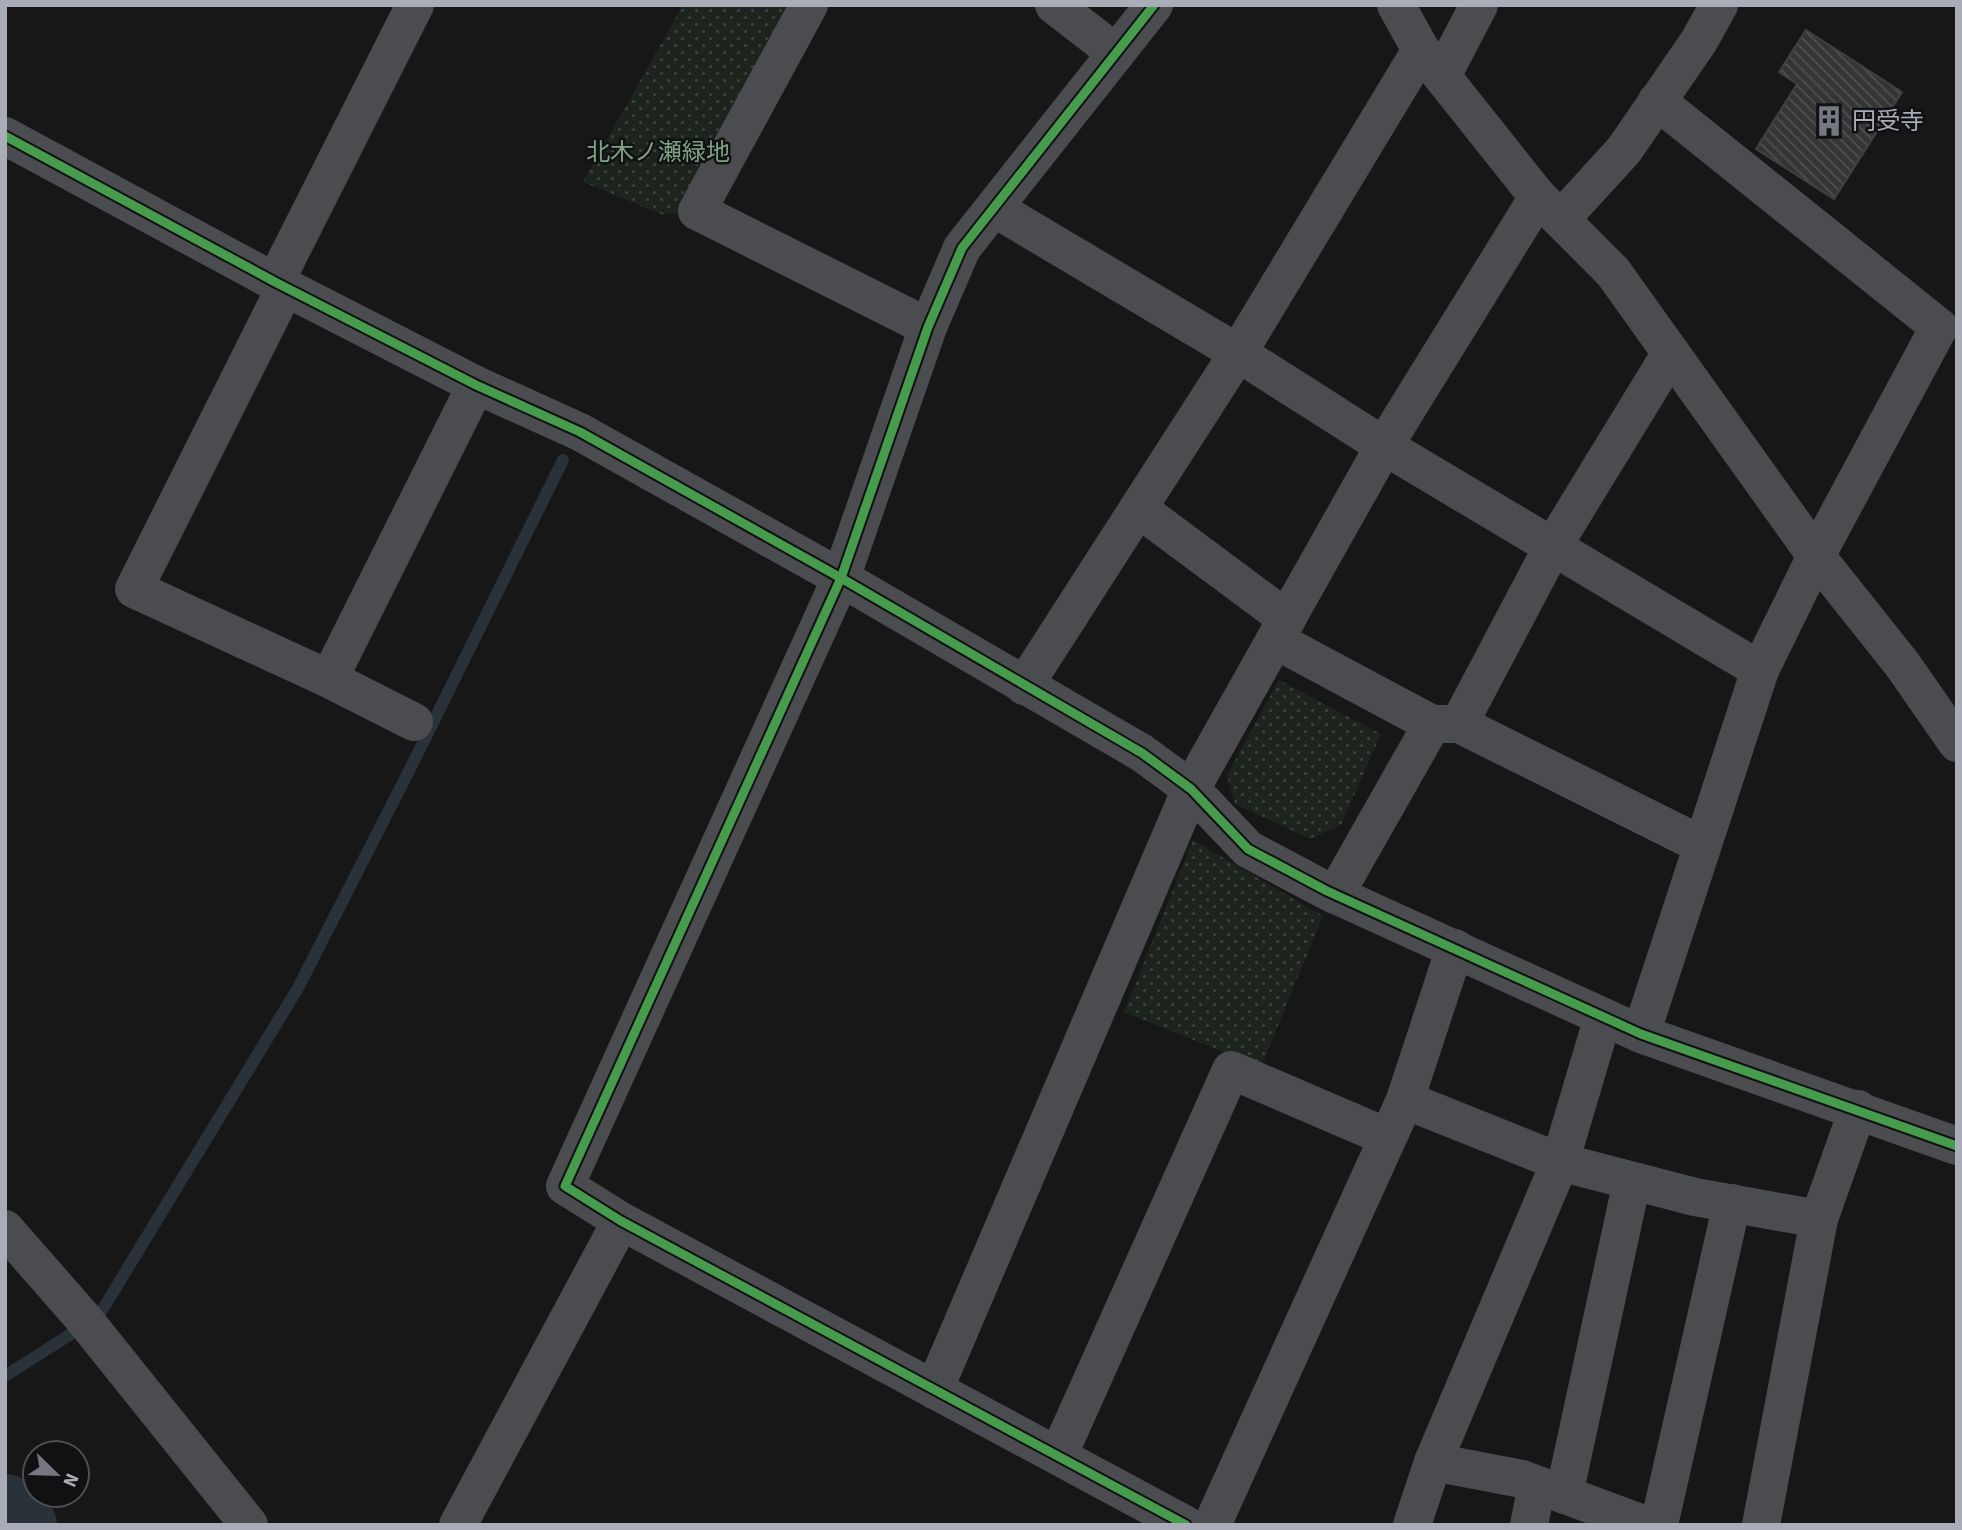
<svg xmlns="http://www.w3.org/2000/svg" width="1962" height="1530" font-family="'Source Sans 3','Noto Sans JP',sans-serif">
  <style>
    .park { fill: url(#park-dots) }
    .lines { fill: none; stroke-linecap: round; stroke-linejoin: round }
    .stream { stroke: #2a3239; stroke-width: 12 }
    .river { stroke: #2a3239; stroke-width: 70 }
    .building { fill: url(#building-back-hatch); stroke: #3f4043; stroke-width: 2 }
    .minor { stroke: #4b4c50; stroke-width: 38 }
    .cycleway-casing { stroke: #111113; stroke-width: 13 }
    .cycleway { stroke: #469c4c; stroke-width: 9 }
    .labels { text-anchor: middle; stroke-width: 5; stroke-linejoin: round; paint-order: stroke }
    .poi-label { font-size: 24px; fill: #a8adb8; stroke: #111113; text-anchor: start }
    .park-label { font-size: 24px; fill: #7fa381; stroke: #111113 }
  </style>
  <defs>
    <pattern id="park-dots" width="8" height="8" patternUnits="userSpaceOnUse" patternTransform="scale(1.75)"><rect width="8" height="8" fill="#1d241e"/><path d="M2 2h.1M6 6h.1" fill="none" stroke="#3b413d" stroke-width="1.8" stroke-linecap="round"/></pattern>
    <pattern id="building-back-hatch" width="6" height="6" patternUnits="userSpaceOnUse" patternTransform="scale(1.75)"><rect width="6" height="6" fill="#353536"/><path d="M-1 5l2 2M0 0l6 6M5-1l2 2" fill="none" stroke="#4f5051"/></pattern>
  </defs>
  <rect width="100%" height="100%" fill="#171717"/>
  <!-- park -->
  <g class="park">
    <path d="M683 5H797L684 211 663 215 583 182Z"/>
    <path d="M1279 680 1381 734 1341 825 1310 839 1235 804 1227 775Z"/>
    <path d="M1193 840 1323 916 1261 1067 1124 1012Z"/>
  </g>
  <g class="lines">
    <!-- stream -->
    <path class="stream" d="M5 1376 71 1334 101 1312 298 988 410 769 563 460"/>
    <!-- river -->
    <path class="river" d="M5 1509 22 1525"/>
  </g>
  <!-- building -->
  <path class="building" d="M1806 30 1902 92 1834 199 1756 149 1797 84 1779 72Z"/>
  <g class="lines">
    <!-- minor -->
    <g class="minor">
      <path d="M809 5 697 211 928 327"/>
      <path d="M1054 5 1116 53"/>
      <path d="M1154 5 962 248 928 327 841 578 565 1186 621 1221 1186 1525"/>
      <path d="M1396 5 1421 50 1538 197 1613 272 1816 556 1902 664 1957 743"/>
      <path d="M1443 74 1479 5"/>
      <path d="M1657 101 1939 327 1816 556 1760 670"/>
      <path d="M5 136 275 282 476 385 580 432 841 578 1142 753 1191 789 1248 849 1327 891 1641 1034 1957 1146"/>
      <path d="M994 208 1238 353 1384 446 1760 670 1641 1034"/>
      <path d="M1561 219 1624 150 1699 41 1719 5"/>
      <path d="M275 282 415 5"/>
      <path d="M286 286 134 589 329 679 414 722"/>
      <path d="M1671 353 1553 546 1459 724 1702 845"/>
      <path d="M1139 509 1287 619"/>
      <path d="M1275 640 1432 724"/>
      <path d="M329 679 476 385"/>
      <path d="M1024 686 1238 353 1421 50"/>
      <path d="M1335 895 1432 724H1459"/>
      <path d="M1405 1100 1560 1162 1695 1197 1819 1219"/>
      <path d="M5 1229 83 1318 249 1525"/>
      <path d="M934 1390 1191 789 1384 446 1538 197"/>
      <path d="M1058 1456 1231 1070 1387 1137"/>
      <path d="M1433 1462 1522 1479 1646 1525"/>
      <path d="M1564 1495 1632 1181"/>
      <path d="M458 1525 621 1221"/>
      <path d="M1212 1525 1405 1100 1455 948"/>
      <path d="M1412 1525 1433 1462 1560 1162 1603 1017"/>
      <path d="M1529 1525 1537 1485"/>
      <path d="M1659 1525 1732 1203"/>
      <path d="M1761 1525 1819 1219 1858 1109"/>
    </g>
    <defs>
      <g id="cycleway">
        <path d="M1154 5 962 248 928 327 841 578 565 1186 621 1221 1186 1525"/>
        <path d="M5 136 275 282 476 385 580 432 841 578 1142 753 1191 789 1248 849 1327 891 1641 1034 1957 1146"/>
      </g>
    </defs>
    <!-- cycleway casing -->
    <use href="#cycleway" class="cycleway-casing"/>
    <!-- cycleway -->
    <use href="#cycleway" class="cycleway"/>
  </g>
  <!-- icons -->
  <defs>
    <symbol id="building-bare" viewBox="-9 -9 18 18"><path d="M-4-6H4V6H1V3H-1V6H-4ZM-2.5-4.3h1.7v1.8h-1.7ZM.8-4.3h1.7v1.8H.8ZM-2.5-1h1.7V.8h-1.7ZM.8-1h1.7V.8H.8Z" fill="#757880" stroke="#111113" stroke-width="2.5" paint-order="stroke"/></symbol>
  </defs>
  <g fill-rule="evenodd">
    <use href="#building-bare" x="1807" y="99" width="44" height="44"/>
  </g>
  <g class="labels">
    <!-- poi labels -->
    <g class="poi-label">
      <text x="1852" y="129">円受寺</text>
    </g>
    <!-- park labels -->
    <g class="park-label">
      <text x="658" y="160">北木ノ瀬緑地</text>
    </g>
  </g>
  <!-- border -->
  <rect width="1962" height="1530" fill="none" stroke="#a8adb8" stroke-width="14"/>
  <!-- north arrow -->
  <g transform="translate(56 1474) rotate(113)"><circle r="33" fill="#111113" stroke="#4d4f55" stroke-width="2"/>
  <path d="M0-5L12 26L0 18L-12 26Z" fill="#757880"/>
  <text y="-10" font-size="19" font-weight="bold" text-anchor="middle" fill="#a8adb8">N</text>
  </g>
</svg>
